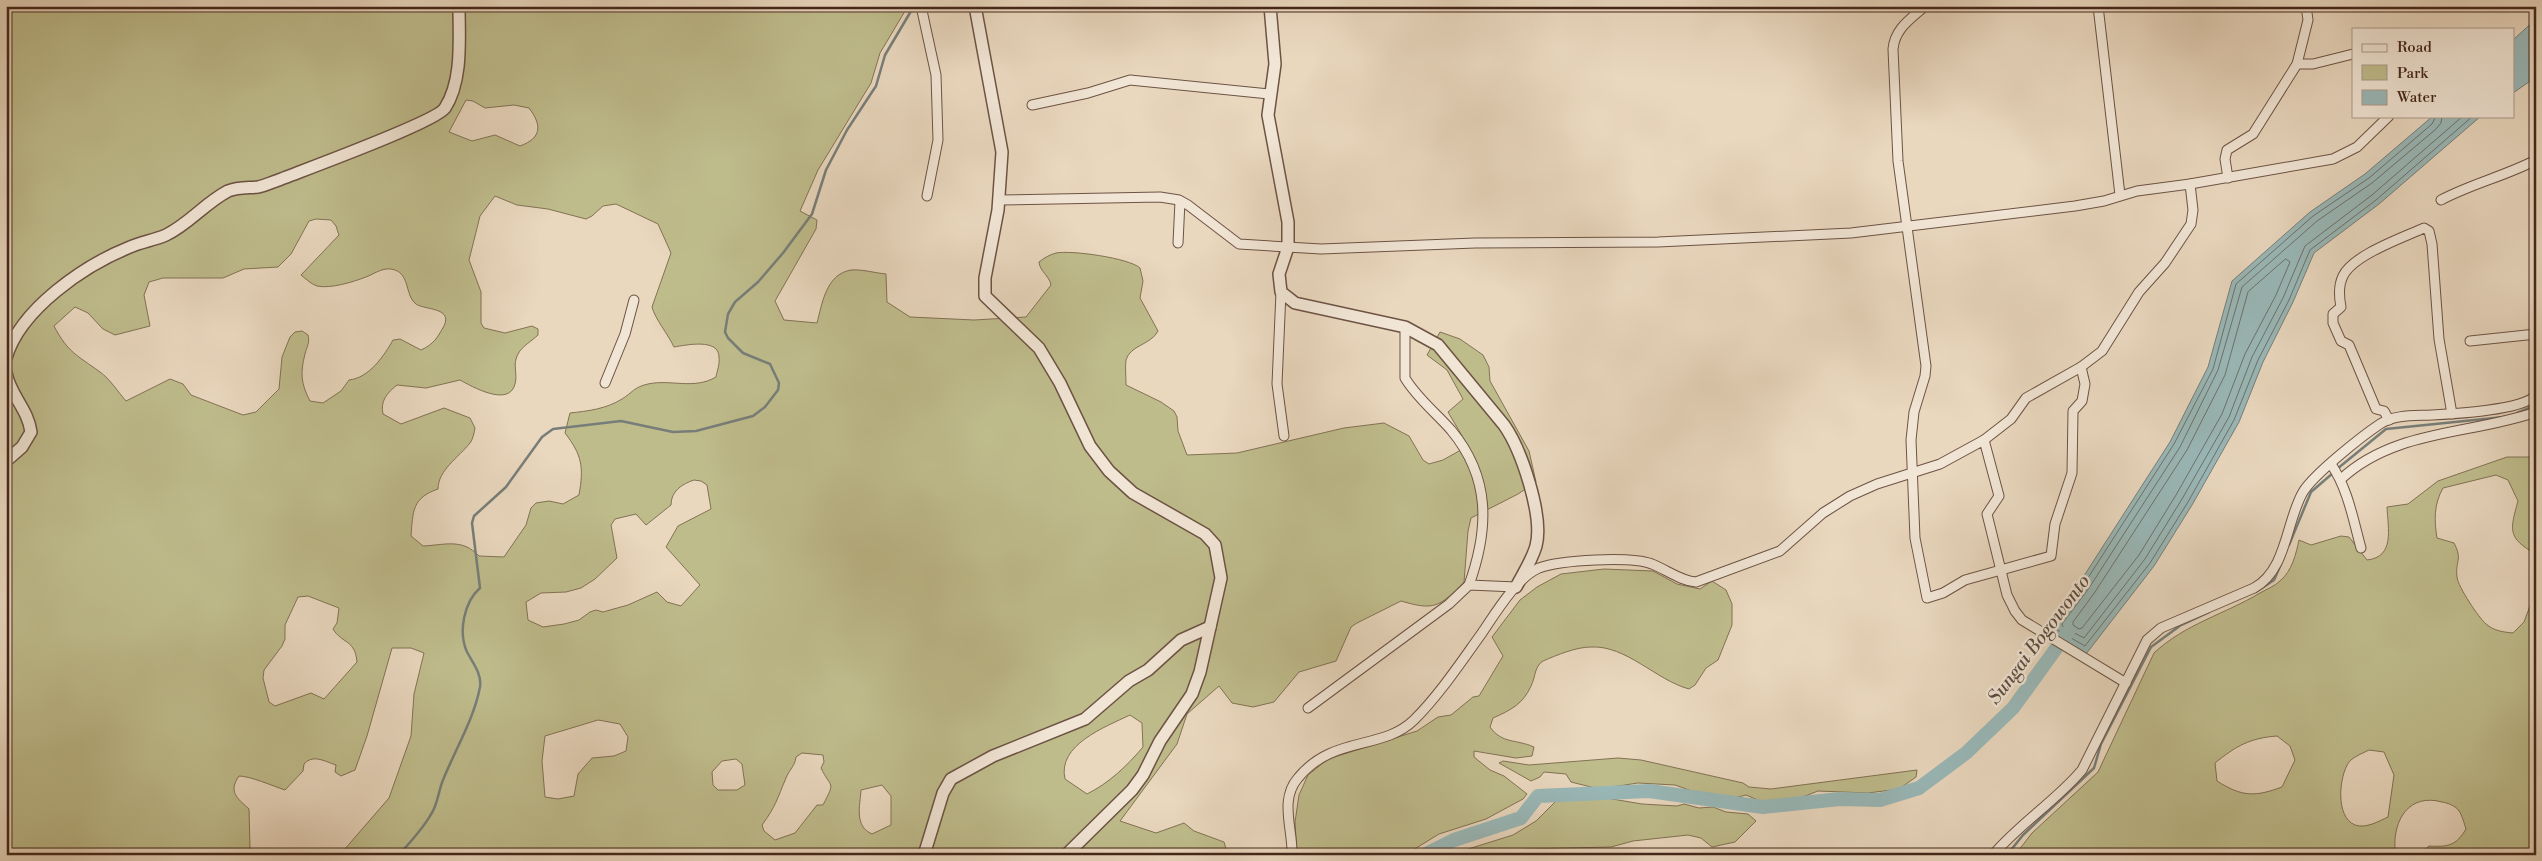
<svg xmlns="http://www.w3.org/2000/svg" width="2542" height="861" font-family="'Libre Bodoni',serif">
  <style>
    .green { fill: #bfbc8c; stroke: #827254; fill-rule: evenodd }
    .water { fill: #99b8b8; stroke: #777e79 }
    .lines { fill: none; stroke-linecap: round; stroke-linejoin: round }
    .shore { stroke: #6e706a; stroke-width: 1 }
    .stream { stroke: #777e79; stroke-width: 2.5 }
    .river { stroke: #99b8b8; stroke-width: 14 }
    .minor-casing { stroke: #6d5344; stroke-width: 11 }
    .tertiary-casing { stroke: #6d5344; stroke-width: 14 }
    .minor { stroke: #f1e5d5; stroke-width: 9 }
    .tertiary { stroke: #f1e5d5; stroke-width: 11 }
    .labels { text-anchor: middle; stroke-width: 5; stroke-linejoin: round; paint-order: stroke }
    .water-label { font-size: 19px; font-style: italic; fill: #594b42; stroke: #f1e5d5 }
  </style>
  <rect width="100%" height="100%" fill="#e9d7be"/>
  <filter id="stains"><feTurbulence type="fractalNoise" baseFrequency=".004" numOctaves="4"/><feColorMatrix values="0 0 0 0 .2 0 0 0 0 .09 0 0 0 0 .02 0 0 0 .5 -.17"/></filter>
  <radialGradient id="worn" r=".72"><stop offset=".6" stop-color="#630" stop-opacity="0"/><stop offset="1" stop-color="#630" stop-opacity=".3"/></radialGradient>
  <!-- green -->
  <g class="green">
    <path d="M6 6H908L880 53 871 83 818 170 800 211 817 220 816 229 775 301 784 320 817 323C822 304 826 274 851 270 862 269 875 273 886 274L887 302 910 317 974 320 1026 317 1051 285C1049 275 1040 272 1039 262 1044 258 1049 255 1056 253 1071 250 1129 258 1140 268L1143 281 1140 298 1158 331C1151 345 1130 345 1126 360 1125 367 1126 377 1126 385L1161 402 1174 411 1177 417 1178 431 1187 455 1237 453 1344 428 1384 423 1409 436 1423 460 1429 464 1443 460 1468 446 1448 412 1463 399 1447 370 1427 355 1440 332 1460 339 1483 355 1489 367 1490 381 1529 451 1536 482 1518 494 1471 518 1468 531 1464 582C1439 607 1435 611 1401 601L1357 623 1351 627 1336 661 1299 672 1274 702 1253 707 1232 703 1219 686 1187 714 1177 744 1120 821 1156 833 1184 823 1194 831 1224 842 1228 855H326L344 850 389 798 411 736 414 694 424 653 411 648H392L367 736 355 770 341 776 335 772 336 765C324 761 313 754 304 764L303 771 285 790C273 786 250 776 239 776 228 792 237 798 249 809L250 849 247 855H6ZM466 100 473 101 485 108 514 105 529 108C542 125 542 138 520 146L495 135 472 141 449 132ZM495 196 517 205 548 209 586 219 592 216 603 206 616 204 658 224 671 253 652 307C655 319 668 334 674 347 686 345 719 338 719 357 720 364 717 371 716 377 694 390 671 379 648 384 634 387 632 393 622 399 606 409 588 411 570 413L565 433C582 455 584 467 579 495L563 504 549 501 536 503 531 508 526 525 504 557 479 556C462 538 445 545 423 546L411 536C413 511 412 498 438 489 438 470 459 457 470 443 473 439 474 433 475 428L470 418 444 408 401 424 383 414C380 401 387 393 397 385L426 388 460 380C471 386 509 408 515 384 518 373 512 365 518 354 522 346 532 341 538 335V329L532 326 505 333 484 328 481 323V292L469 260 480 216ZM316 219 331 220 336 226 339 235 301 275C306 279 311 284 317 286 330 289 353 282 366 277 374 274 381 268 391 269 411 272 404 295 416 304 424 310 453 307 444 326 437 338 434 344 421 350L400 339 393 340C384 356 369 378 349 380L341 391 323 403 310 401C301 384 300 373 305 354 307 346 310 343 308 335L302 331 295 332 290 337 282 357 279 389 256 412 243 415 191 395 183 384 170 379 126 401C118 392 110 379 100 372 77 355 68 353 54 326L75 307 88 313 103 329 115 335 150 326 144 295 149 282 163 278H223L244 269 278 267 291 254 309 221ZM694 480 701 481 707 485 711 509 678 526 666 547 700 585 681 606 667 602 657 592 628 605 603 612 596 610 590 612 579 620 564 624 543 627 528 620 526 602 541 593 566 592 581 588 595 579 617 558 611 525 615 519 636 514 646 525 671 505C671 491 682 484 694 480ZM308 596 339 608 337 623 333 629C342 644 355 639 357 662L324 699 311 693 275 706 269 702 263 678 264 670 282 646 285 639V625L298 597ZM1130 715 1142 723 1143 747C1127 766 1109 783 1087 794L1065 779C1057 745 1105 727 1130 715ZM598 720 620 724 628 737 626 751 614 756 592 758 578 774 574 796 558 799 545 797 542 761 545 736ZM802 753 823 755 824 762 821 768C831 789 836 780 823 805H817L795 833 775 840 764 831 762 825C776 806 777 799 786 778 789 770 795 766 796 757ZM736 759 742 764 745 785 737 790H718L713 785 712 772 722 761ZM882 785 891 796V825L872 834C854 826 860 806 861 790Z"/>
    <path d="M2507 457H2536V554C2507 538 2510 530 2518 501L2508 480 2496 475 2443 488C2434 504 2434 520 2437 538L2454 543C2463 560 2455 561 2457 577 2458 587 2479 618 2486 624 2494 631 2503 632 2513 633L2524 622 2536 590V855H2419L2429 846C2448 847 2456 846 2466 829 2464 823 2462 815 2459 811 2456 806 2448 803 2442 802 2409 793 2393 820 2395 849L2405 854 2416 855H2015L2032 833 2098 772 2154 653C2185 624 2225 614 2260 593 2267 589 2275 586 2280 581 2292 571 2296 554 2299 540L2311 545 2341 536 2349 537 2367 560C2395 557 2388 529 2387 507L2408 504 2438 481ZM2277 736 2290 746 2295 760 2282 787C2255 797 2242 797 2217 781L2215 763C2236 746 2250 738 2277 736ZM2369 750 2384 752 2394 775 2388 817C2379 821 2366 829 2355 825 2335 817 2339 776 2349 762 2353 757 2363 753 2369 750Z"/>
    <path d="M1604 569 1653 571 1677 584 1700 589 1712 581 1726 590 1732 604V625L1718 660 1706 668 1695 685 1689 689C1656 680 1626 645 1591 647 1576 647 1557 655 1543 661 1534 667 1536 676 1531 686 1523 704 1511 710 1493 718L1490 727C1502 744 1516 739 1534 747L1532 756 1516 758 1474 751V757L1490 770 1504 776 1527 794 1523 799 1486 819 1439 834 1405 855H1297L1295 822 1299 795 1308 775 1328 759 1417 731 1438 717 1451 715 1473 697 1479 696 1503 656 1492 637 1520 600 1537 587 1561 574Z"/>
    <path d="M1618 758 1641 760 1743 783 1749 787 1771 789 1917 770 1916 777 1899 789 1868 793 1818 791 1795 800 1765 803 1746 795 1730 799 1703 795 1675 785 1638 783 1599 789 1571 782 1566 774 1544 772 1540 777 1531 781 1499 763 1503 761 1529 765Z"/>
    <path d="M1581 797H1600L1642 804 1677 806 1684 804 1699 808 1713 807 1726 812 1748 814 1756 821 1735 842 1712 847 1701 838 1688 835 1633 841 1611 847 1525 849 1508 855H1449L1513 835 1536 821 1557 800Z"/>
  </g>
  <!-- water -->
  <g class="water">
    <path d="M2536 19V77L2513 93V40Z"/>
    <path d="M2433 116H2481L2379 204 2314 253 2293 302 2263 362 2239 422 2192 505 2154 566 2086 654 2044 628 2080 582 2170 442 2208 367 2232 281 2310 212 2365 174Z"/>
  </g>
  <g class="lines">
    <!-- shore -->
    <g class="shore">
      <path d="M2436 116 2432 124 2369 178 2313 216 2236 284 2213 369 2174 444 2084 584 2053 625 2054 628 2085 646 2150 563 2188 502 2234 420 2258 360 2289 300 2310 250 2376 200 2473 116"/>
      <path d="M2442 116 2441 123 2436 129 2372 183 2317 221 2242 287 2218 370 2180 447 2089 588 2062 624 2063 627 2084 638 2145 559 2182 499 2229 417 2252 357 2283 298 2305 246 2372 195 2463 116"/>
      <path d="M2286 259 2290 262 2276 295 2245 354 2222 414 2176 495 2139 555 2082 628 2079 629 2073 625V622L2095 592 2187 450 2225 375 2248 292Z"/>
    </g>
    <!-- stream -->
    <g class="stream">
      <path d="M6 14 13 6"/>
      <path d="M2517 413 2529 408 2536 400"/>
      <path d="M2337 469 2386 429 2504 417"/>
      <path d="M2289 545 2311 492 2333 473"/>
      <path d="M2256 592 2274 580 2281 564"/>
      <path d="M399 855C410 842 422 830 430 816 438 805 438 792 443 780 455 750 474 719 480 687 482 674 473 663 467 652 458 632 464 602 480 588L472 523 474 516 506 487 542 437 553 429 621 421 673 432 696 431 753 416 765 407 778 390 779 383 770 364 743 353 728 338 725 332 728 314 735 302 758 282 783 253 812 214 826 170 847 130 876 86 885 55 914 6"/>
      <path d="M2007 855 2023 835 2094 768 2101 744 2151 647 2181 625 2209 612"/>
    </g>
    <!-- river -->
    <path class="river" d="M1424 855 1454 840 1521 818 1538 796 1649 791 1763 807 1840 799 1880 800 1919 788 1966 753 2013 708 2068 632"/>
    <defs>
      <g id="minor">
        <path d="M921 6 936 75 938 140 927 196"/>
        <path d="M1925 6C1911 19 1895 28 1893 49L1898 161 1926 366 1925 376 1914 412 1911 440 1915 538 1927 598 1943 593 1965 580 2051 556 2055 524 2072 473 2073 411 2082 401 2085 384 2081 367"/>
        <path d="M2098 6 2120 195"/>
        <path d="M2297 64H2313L2353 54"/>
        <path d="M1032 105 1088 93 1130 80 1269 94"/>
        <path d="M2228 178 2225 159 2227 150 2253 134 2297 64 2308 20 2306 6"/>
        <path d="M999 200 1160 197 1179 200 1188 205 1239 244 1321 249 1475 243 1658 242 1851 233 2075 206 2104 201 2137 191 2190 184 2333 159 2357 147 2389 116"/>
        <path d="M2441 200C2471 184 2505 176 2536 160"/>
        <path d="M1178 243 1180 201"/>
        <path d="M1281 292 1277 384 1284 436"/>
        <path d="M1405 327V378C1417 398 1436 413 1451 430 1491 478 1489 529 1469 585"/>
        <path d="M2470 341 2536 334"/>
        <path d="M605 383 625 334 634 300"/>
        <path d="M2389 420 2384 411 2376 409 2349 345 2341 341 2333 323V314L2341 307C2339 297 2338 286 2343 276 2353 255 2402 238 2424 228L2429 231 2432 244 2439 339 2452 414"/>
        <path d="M1984 440 2011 419 2026 398 2081 367 2102 351 2139 292 2165 263 2191 224 2193 210 2190 184"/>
        <path d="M2331 464C2348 489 2353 519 2361 548"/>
        <path d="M2341 479C2395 429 2470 435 2536 412"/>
        <path d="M1308 708 1449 604 1469 585 1516 587"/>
        <path d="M1292 855C1293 829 1279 800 1298 778 1333 735 1382 751 1414 720 1440 694 1461 662 1482 633 1495 614 1517 577 1539 568 1561 560 1630 556 1652 564 1667 570 1681 581 1696 582L1780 551 1823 513 1850 496 1877 484 1940 464 1984 440 1999 496 1987 514 2007 595 2015 611 2022 620 2126 683"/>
        <path d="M1993 855C2020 823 2056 801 2082 770L2147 640 2161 628 2254 588C2287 570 2286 521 2303 492 2314 474 2362 436 2380 424 2395 414 2416 416 2432 415 2453 414 2524 410 2536 395"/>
      </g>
      <g id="tertiary">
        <path d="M975 6 1002 152 998 210 985 278V296L1039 348 1060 383 1090 446 1109 471 1133 493 1205 534 1215 545 1221 578 1200 672 1192 694 1160 741 1143 775 1132 790 1066 855"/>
        <path d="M1270 6 1275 64 1268 115 1288 222V247L1279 274 1281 292 1295 303 1405 327 1438 345 1504 425C1521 449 1544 516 1536 546 1532 560 1523 574 1516 587"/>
        <path d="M6 358C20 309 85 265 130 247 141 242 155 240 166 235 189 224 205 203 228 191 238 187 247 188 258 187 264 186 270 183 276 181 301 171 436 122 445 108 463 80 459 38 459 6"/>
        <path d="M6 373C10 395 28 409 31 432L22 447 6 461"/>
        <path d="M924 855 943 793 951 779 993 756 1085 719 1129 681 1148 670 1181 640 1210 627"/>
      </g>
    </defs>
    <!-- minor casing -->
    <use href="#minor" class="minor-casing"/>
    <!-- tertiary casing -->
    <use href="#tertiary" class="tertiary-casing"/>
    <!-- minor -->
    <use href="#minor" class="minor"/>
    <!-- tertiary -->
    <use href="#tertiary" class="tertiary"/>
  </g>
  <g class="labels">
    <!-- water labels -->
    <g class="water-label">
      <text transform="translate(2038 639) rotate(-53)" y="7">Sungai Bogowonto</text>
    </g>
  </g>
  <!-- margin -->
  <rect width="2542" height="861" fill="none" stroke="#e9d7be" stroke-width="25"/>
  <rect x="8" y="8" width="2527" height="846" fill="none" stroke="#44271b" stroke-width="2.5"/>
  <rect x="12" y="12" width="2517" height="836" fill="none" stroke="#44271b"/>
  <!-- legend -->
  <rect x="2352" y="28" width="162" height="90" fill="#f1e5d5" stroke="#ac998b"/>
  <rect x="2362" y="44" width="25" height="8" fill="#f1e5d5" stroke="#ac998b"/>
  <text x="2397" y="52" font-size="15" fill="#44271b">Road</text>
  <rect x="2362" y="65" width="25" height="15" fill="#bfbc8c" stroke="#ac998b"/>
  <text x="2397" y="78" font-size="15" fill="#44271b">Park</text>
  <rect x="2362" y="90" width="25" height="15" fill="#99b8b8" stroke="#ac998b"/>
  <text x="2397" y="102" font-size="15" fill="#44271b">Water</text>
  <rect width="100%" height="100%" filter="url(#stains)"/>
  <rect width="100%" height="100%" fill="url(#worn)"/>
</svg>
